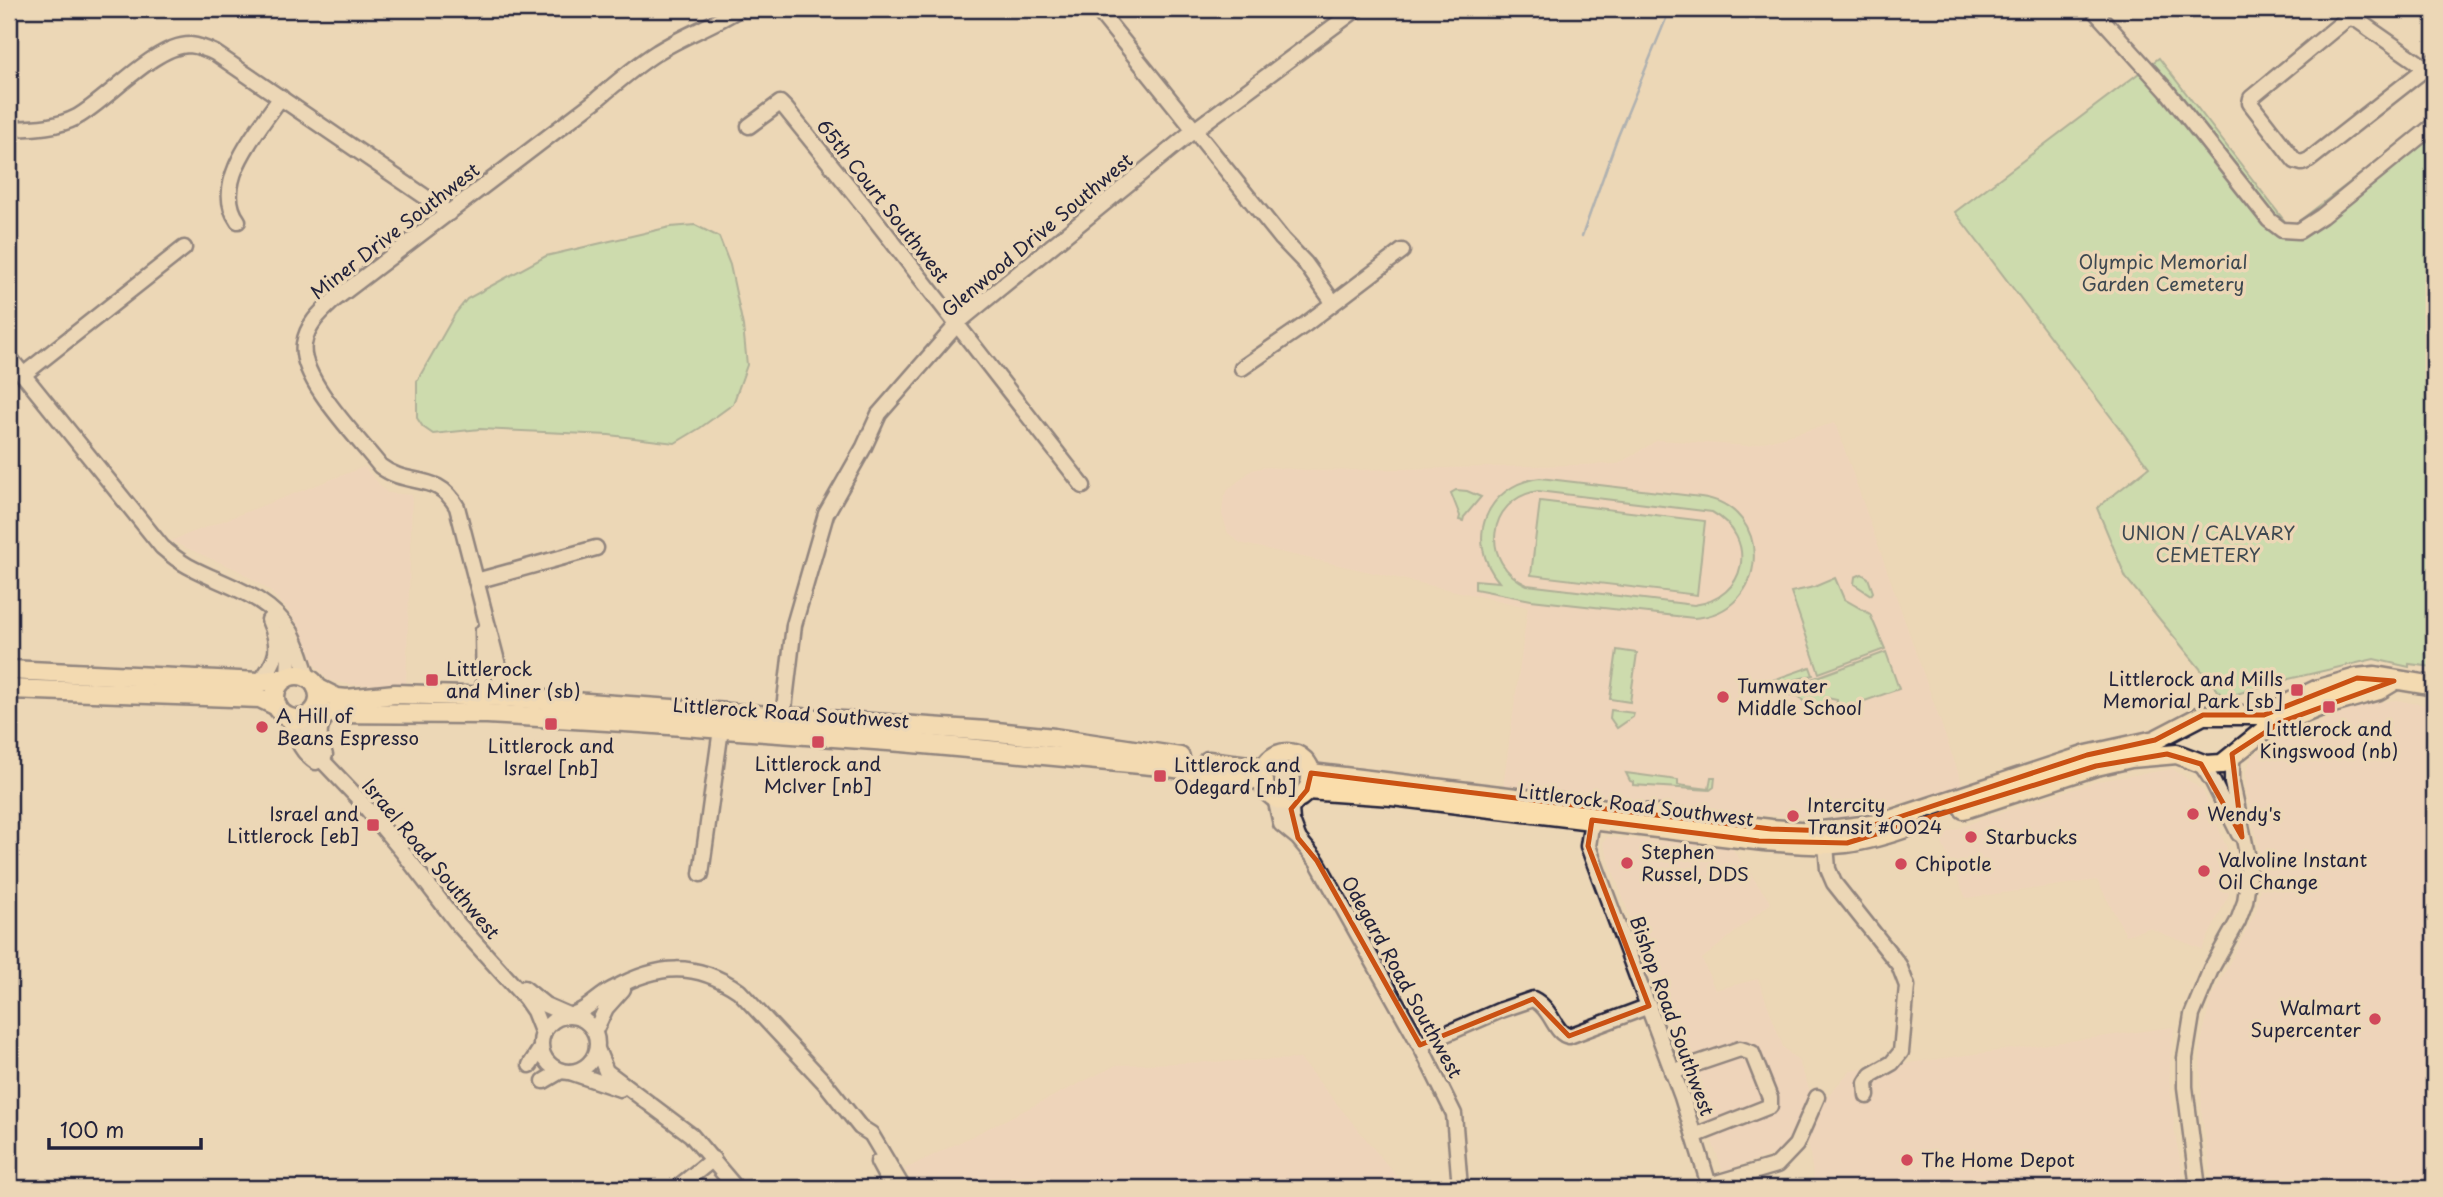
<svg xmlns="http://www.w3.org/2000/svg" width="2443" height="1197" font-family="'Playpen Sans',sans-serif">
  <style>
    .built { fill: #f0d0bf }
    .green { fill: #a7dfa3; stroke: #64806f; stroke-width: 2; fill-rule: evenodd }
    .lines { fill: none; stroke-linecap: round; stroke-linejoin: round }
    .stream { stroke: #6684a8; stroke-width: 2.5 }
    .minor-casing { stroke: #22223b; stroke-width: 19 }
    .major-casing { stroke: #22223b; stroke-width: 23 }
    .minor { stroke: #ecd7b6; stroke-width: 14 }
    .major { stroke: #faddab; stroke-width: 18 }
    .marked { fill: none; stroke: #ca5113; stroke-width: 5; stroke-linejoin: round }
    .poi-dot { fill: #d1495b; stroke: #ecd7b6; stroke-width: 2.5 }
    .labels { text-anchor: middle; stroke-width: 7; stroke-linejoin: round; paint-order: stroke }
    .street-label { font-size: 19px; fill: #22223b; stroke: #ecd7b6 }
    .park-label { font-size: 19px; fill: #3d4850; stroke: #ecd7b6 }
    .poi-label { font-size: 19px; fill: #22223b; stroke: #ecd7b6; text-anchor: start }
  </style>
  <rect width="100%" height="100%" fill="#ecd7b6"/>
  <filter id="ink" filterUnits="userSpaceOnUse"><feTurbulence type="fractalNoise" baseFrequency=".0143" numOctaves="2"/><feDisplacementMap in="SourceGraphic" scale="14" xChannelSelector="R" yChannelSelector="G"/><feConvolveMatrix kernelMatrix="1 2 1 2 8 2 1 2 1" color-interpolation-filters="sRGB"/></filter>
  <g filter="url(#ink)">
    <!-- built -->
    <g class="built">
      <path d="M1835 423 1963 786 1847 817 1751 815 1503 787 1528 607 1240 543 1228 533 1222 514 1224 496 1230 488 1252 470 1266 467 1318 471 1618 464 1658 440 1749 446Z"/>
      <path d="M364 467 387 493 412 495 406 684 353 685 328 680 314 664 300 628 288 610 269 590 238 570 170 541Z"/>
      <path d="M2396 700 2434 707V1188H2213L2202 1115 2200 1048 2210 1002 2256 911 2261 884 2263 864 2246 790V772L2251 759 2269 743 2366 704Z"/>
      <path d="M2173 769 2203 791 2227 849 2229 894 2202 949 2149 928 2126 935 2097 880 1966 898 1939 836 1990 816 2099 781Z"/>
      <path d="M1607 837 1731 847 1771 903 1702 959 1715 990 1758 979 1783 1047 1799 1062 1810 1091 1790 1143 1774 1154 1723 1171 1603 843Z"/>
      <path d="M2174 1027 2169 1076 2175 1134 2185 1188H1815L1808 1139 1826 1098 1850 1071Z"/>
      <path d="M1300 1059 1406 1188H916L905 1169 1117 1065Z"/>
    </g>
    <!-- green -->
    <g class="green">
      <path d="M2159 58 2290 228 2434 118V667L2409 664V667L2374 659 2272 683 2224 698 2126 578 2097 508 2149 467 1955 212Z"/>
      <path d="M695 225 719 237 730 265 743 326 747 365 733 404 700 428 675 443 609 435 480 429 433 434 423 427 417 418V381L455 314 467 299 546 256 670 227Z"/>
      <path d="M1540 478 1701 497C1775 507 1770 613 1694 618L1531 600 1475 589V580L1499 582C1464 540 1486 485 1540 478ZM1538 491 1712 512C1759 538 1747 599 1694 605L1527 585C1480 564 1486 499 1538 491Z"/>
      <path d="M1456 490 1467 491 1481 497 1464 517 1463 521 1459 520 1460 516 1451 493Z"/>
      <path d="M1540 501 1705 521 1697 595 1531 575Z"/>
      <path d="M1862 574 1868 578 1873 592 1871 595 1854 584 1855 577Z"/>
      <path d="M1835 578 1844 599 1870 614 1885 649 1819 673 1791 592 1814 587Z"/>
      <path d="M1617 650 1637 653 1630 702 1610 699Z"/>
      <path d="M1886 652 1899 689 1839 710H1836L1837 700 1827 698 1826 709H1824L1808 707 1799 696 1768 692 1767 690 1795 685Z"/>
      <path d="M1810 667 1813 675 1772 686 1770 681Z"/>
      <path d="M1611 710 1634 713 1633 717 1617 728 1610 718Z"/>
      <path d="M1626 773 1678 780V785L1709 789 1711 777H1715L1714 787 1710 790 1633 785V782L1630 781Z"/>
    </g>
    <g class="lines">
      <!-- stream -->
      <path class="stream" d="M1582 236 1616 141 1670 9"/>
      <defs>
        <g id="minor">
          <path d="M1097 9 1282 239 1305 263 1333 302"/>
          <path d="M2093 9 2167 91 2269 220 2282 230 2299 231 2322 216 2434 125"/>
          <path d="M2426 68 2357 20 2350 18 2344 21 2251 98 2250 103 2295 161 2302 163 2309 160 2426 68 2434 61"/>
          <path d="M749 126 780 103 786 109 870 213 1083 486"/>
          <path d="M9 129C32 128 56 128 77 117 109 99 154 45 190 45 199 46 207 49 215 53L449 213"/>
          <path d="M238 221C210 183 260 128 281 97"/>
          <path d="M9 357 162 547C170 554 179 561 188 566 225 586 267 594 291 632 299 646 303 663 308 678"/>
          <path d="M1242 368 1306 324 1402 251"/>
          <path d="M23 375 184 248"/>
          <path d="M476 581 596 548"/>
          <path d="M483 631 484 696"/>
          <path d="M282 634 289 656 288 677"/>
          <path d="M259 682C279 660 281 647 269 620"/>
          <path d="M502 697 499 669 457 507C437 471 408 488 380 466 359 439 298 378 304 344 307 324 321 312 334 300L595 101C614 85 634 67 656 53 682 36 712 26 739 9"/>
          <path d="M309 716 307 733 317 755 358 798 402 851 458 924 525 998 534 1011 543 1034"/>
          <path d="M288 717C296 735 299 751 316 762"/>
          <path d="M783 717 794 625 826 514 864 447 879 414 961 320 1193 131 1357 9"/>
          <path d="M325 755C318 739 316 725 331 712"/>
          <path d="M2201 764 2213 782 2239 834"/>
          <path d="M1275 798 1281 824 1298 838 1317 861 1420 1045 1454 1114 1460 1188"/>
          <path d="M1592 820 1588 846 1682 1097 1709 1185 1777 1165 1796 1145 1817 1097"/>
          <path d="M1298 837 1292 821 1291 809 1300 797"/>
          <path d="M1826 844 1828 869 1834 883 1899 965 1907 986 1901 1052 1892 1063 1871 1075 1866 1083 1867 1096"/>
          <path d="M701 874 721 729"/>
          <path d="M524 988 545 1005 568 1015"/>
          <path d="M572 1015C590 1009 597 997 613 989 658 964 695 961 739 991L825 1083 860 1127 871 1134 903 1188"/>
          <circle cx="569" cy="1044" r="28"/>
          <path d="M595 1031 606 1008 623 989"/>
          <path d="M1420 1045 1501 1010 1533 999C1553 1009 1554 1034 1569 1036L1649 1006"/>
          <path d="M597 1049 606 1071 691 1135 736 1188"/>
          <path d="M530 1065 541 1048"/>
          <path d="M570 1072 620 1089"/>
          <path d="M1672 1072 1740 1049 1752 1053 1770 1098V1106L1694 1136"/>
          <path d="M544 1081 561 1071"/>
          <path d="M878 1162 892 1188"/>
          <path d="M677 1188 713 1159"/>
          <path d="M2198 1188 2185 1087V1058L2192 1015 2211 969 2238 921 2245 902 2248 880V858L2232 783V755"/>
        </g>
        <g id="major">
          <path d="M9 670 259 682 286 678"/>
          <circle cx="297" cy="697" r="22"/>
          <path d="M317 688 337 698 347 699 395 694 502 697 987 731 1054 738 1180 757"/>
          <path d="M9 689 260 698 277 706"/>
          <path d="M312 713 487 714 641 723 902 742 1162 766 1264 781"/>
          <circle cx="1287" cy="777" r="24"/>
          <path d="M1208 761 1265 768"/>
          <path d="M1311 773 1771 829 1814 832 1878 824 2087 755 2155 740 2203 715H2264L2316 690 2357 678 2375 676 2434 686"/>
          <path d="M1307 790 1392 796 1764 841C1791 843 1819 846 1846 843 1870 840 1892 833 1914 825"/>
          <path d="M1964 809 2096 766 2131 758 2177 754 2206 765 2222 764 2267 728 2319 707 2379 690 2394 681"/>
        </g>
      </defs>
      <!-- minor casing -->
      <use href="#minor" class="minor-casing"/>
      <!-- major casing -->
      <use href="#major" class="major-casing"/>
      <!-- minor -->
      <use href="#minor" class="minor"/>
      <!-- major -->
      <use href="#major" class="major"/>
    </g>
  </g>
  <!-- marked area -->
  <path d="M0 0H2443V1197H0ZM2357 678 2394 681 2281 722 2232 754 2242 837 2201 764 2167 754 2096 766 1847 843 1759 841 1592 820 1588 846 1649 1006 1569 1036 1533 999 1420 1045 1317 861 1298 838 1291 809 1307 790 1311 773 1771 829 1833 831 1878 824 2087 755 2155 740 2203 715H2264Z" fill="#ecd7b6" fill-opacity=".55" fill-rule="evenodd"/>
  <path class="marked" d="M2357 678 2394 681 2281 722 2232 754 2242 837 2201 764 2167 754 2096 766 1847 843 1759 841 1592 820 1588 846 1649 1006 1569 1036 1533 999 1420 1045 1317 861 1298 838 1291 809 1307 790 1311 773 1771 829 1833 831 1878 824 2087 755 2155 740 2203 715H2264Z"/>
  <!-- markers -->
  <g class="poi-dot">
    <rect x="425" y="673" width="14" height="14" rx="3.5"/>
    <rect x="2290" y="683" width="14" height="14" rx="3.5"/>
    <circle cx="1723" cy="697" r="7"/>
    <rect x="2322" y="700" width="14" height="14" rx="3.5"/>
    <rect x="544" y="717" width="14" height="14" rx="3.5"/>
    <circle cx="262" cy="727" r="7"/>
    <rect x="811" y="735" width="14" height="14" rx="3.5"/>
    <rect x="1153" y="769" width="14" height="14" rx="3.5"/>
    <circle cx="2193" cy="814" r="7"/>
    <circle cx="1793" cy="816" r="7"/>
    <rect x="366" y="818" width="14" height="14" rx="3.5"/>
    <circle cx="1971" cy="837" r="7"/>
    <circle cx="1627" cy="863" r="7"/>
    <circle cx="1901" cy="864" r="7"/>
    <circle cx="2204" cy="871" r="7"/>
    <circle cx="2375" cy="1019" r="7"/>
    <circle cx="1907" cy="1160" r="7"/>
  </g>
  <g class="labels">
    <!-- street labels -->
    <g class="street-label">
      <text transform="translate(883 201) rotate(52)" y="7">65th Court Southwest</text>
      <text transform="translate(395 231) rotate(-38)" y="7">Miner Drive Southwest</text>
      <text transform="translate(1037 235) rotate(-40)" y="7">Glenwood Drive Southwest</text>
      <text transform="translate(791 713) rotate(4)" y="7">Littlerock Road Southwest</text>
      <text transform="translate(1636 805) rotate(7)" y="7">Littlerock Road Southwest</text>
      <text transform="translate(431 859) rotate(50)" y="7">Israel Road Southwest</text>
      <text transform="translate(1402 977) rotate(61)" y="7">Odegard Road Southwest</text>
      <text transform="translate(1672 1016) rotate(70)" y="7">Bishop Road Southwest</text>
    </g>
    <!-- park labels -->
    <g class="park-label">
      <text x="2163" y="269">Olympic Memorial<tspan x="2163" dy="22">Garden Cemetery</tspan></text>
      <text x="2208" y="540">UNION / CALVARY<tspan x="2208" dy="22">CEMETERY</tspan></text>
    </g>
    <!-- poi labels -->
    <g class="poi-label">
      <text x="446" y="676">Littlerock<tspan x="446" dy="22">and Miner (sb)</tspan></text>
      <text x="2283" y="686" text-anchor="end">Littlerock and Mills<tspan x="2283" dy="22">Memorial Park [sb]</tspan></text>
      <text x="1737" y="693">Tumwater<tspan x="1737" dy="22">Middle School</tspan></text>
      <text x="276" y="723">A Hill of<tspan x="276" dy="22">Beans Espresso</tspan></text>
      <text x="2329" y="736" text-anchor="middle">Littlerock and<tspan x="2329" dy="22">Kingswood (nb)</tspan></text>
      <text x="551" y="753" text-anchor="middle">Littlerock and<tspan x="551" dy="22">Israel [nb]</tspan></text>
      <text x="818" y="771" text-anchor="middle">Littlerock and<tspan x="818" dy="22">McIver [nb]</tspan></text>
      <text x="1174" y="772">Littlerock and<tspan x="1174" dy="22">Odegard [nb]</tspan></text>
      <text x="1807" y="812">Intercity<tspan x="1807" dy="22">Transit #0024</tspan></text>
      <text x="359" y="821" text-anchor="end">Israel and<tspan x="359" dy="22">Littlerock [eb]</tspan></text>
      <text x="2207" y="821">Wendy's</text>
      <text x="1985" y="844">Starbucks</text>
      <text x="1641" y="859">Stephen<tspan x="1641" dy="22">Russel, DDS</tspan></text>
      <text x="2218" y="867">Valvoline Instant<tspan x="2218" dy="22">Oil Change</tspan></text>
      <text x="1915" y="871">Chipotle</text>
      <text x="2361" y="1015" text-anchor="end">Walmart<tspan x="2361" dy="22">Supercenter</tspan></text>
      <text x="1921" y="1167">The Home Depot</text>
    </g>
  </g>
  <!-- margin -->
  <rect width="2443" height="1197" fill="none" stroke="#ecd7b6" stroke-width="35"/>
  <rect x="18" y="18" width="2408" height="1162" fill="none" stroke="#22223b" stroke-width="2.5" filter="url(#ink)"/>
  <!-- scale -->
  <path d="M49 1138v10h152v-10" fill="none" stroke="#22223b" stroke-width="3.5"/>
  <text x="60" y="1138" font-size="21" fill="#22223b" stroke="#ecd7b6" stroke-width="5" paint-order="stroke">100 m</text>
</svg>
